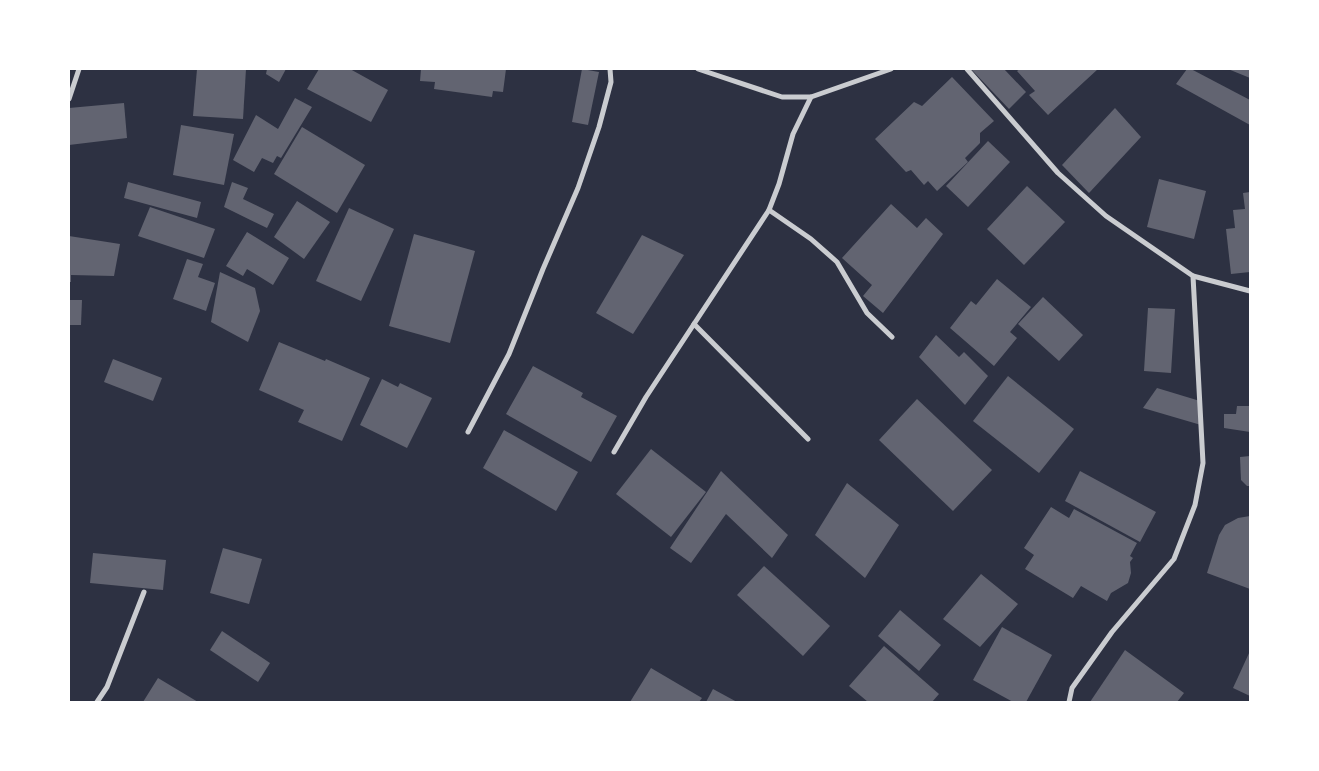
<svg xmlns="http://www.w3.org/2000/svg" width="1319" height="771" font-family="Inter,sans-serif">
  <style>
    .building { fill: #626471 }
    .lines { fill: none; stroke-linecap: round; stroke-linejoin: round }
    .minor { stroke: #caccd0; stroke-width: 5 }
  </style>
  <rect width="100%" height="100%" fill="#2d3142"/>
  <!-- building -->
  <g class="building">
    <path d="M197 69H246L243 119 193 116Z"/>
    <path d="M267 69H286L279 82 266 74Z"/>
    <path d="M319 69H350L388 90 371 122 307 89Z"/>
    <path d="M421 69H506L503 92 493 91 492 97 434 89 435 82 420 81Z"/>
    <path d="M582 69 599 72 588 125 572 122Z"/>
    <path d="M971 69H1004L1026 92 1009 109Z"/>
    <path d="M1020 69H1098L1048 115 1029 95 1035 91 1017 71Z"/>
    <path d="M1187 69H1191L1250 100V125L1176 84Z"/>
    <path d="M1228 69H1250V78Z"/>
    <path d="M952 77 994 121 980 133V143L965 158 968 162 937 191 928 181 924 185 911 170 906 172 875 139 914 102 922 106Z"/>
    <path d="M295 98 312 107 281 158 277 156 273 163 262 158 254 172 233 160 256 115 278 129Z"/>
    <path d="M124 103 127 138 69 145V108Z"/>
    <path d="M1115 108 1141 137 1089 193 1062 165Z"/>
    <path d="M181 125 234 134 224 185 173 175Z"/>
    <path d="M302 127 365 165 337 213 274 174Z"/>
    <path d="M988 141 1010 162 968 207 946 186Z"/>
    <path d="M1159 179 1206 191 1194 239 1147 227Z"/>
    <path d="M128 182 201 202 197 218 124 198Z"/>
    <path d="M232 182 248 188 243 199 274 214 267 228 224 207Z"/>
    <path d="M1027 186 1065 222 1024 265 987 229Z"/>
    <path d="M1250 192V272L1231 274 1226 229 1235 228 1233 210 1245 209 1243 193Z"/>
    <path d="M297 201 330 222 304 259 274 237Z"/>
    <path d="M891 204 917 228 926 218 943 234 883 313 863 296 872 285 842 258Z"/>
    <path d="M150 207 215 229 204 258 138 236Z"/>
    <path d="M349 208 394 229 361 301 316 281Z"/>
    <path d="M247 232 289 258 273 285 247 269 243 276 226 266Z"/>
    <path d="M414 234 475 251 450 343 389 326Z"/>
    <path d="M642 235 684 255 633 334 596 313Z"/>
    <path d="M69 236 120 244 114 276 71 275V282H69Z"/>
    <path d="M187 259 203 264 198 277 215 283 206 311 173 299Z"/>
    <path d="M220 272 255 288 260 311 248 342 211 322Z"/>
    <path d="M997 279 1031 307 1010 332 1017 338 994 366 950 328 971 301 976 305Z"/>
    <path d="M1043 297 1083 335 1059 361 1018 324Z"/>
    <path d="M69 300H82L81 325H69Z"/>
    <path d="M1148 308 1175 309 1171 373 1144 371Z"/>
    <path d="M936 335 959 357 964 352 988 376 965 405 919 357Z"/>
    <path d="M279 342 325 361 326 359 370 378 342 441 298 422 304 410 259 390Z"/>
    <path d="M113 359 162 378 153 401 104 382Z"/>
    <path d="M533 366 583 393 581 397 617 416 591 462 506 414Z"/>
    <path d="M1008 376 1074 429 1039 473 973 421Z"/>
    <path d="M382 379 398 387 400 383 432 398 407 448 360 425Z"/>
    <path d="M1157 388 1200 401 1201 425 1143 408Z"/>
    <path d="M917 399 992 470 953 511 879 440Z"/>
    <path d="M1237 406H1250V432L1224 428V414H1236Z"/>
    <path d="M504 430 578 472 556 511 483 468Z"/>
    <path d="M651 449 706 492 671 537 616 494Z"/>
    <path d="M1250 456V486H1247L1241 480 1240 457Z"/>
    <path d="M721 471 788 535 772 558 726 514 691 563 670 548Z"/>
    <path d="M1080 471 1156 512 1140 542 1065 501Z"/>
    <path d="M847 483 899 525 865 578 815 535Z"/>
    <path d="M1051 507 1069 518 1074 509 1137 543 1130 556 1133 558 1130 562 1131 573 1128 583 1111 593 1107 601 1081 586 1073 598 1025 569 1034 555 1024 548Z"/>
    <path d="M1250 516V589L1207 573 1219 535 1225 525 1238 518Z"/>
    <path d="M223 548 262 559 249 604 210 593Z"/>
    <path d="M93 553 166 560 163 590 90 583Z"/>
    <path d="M764 566 830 626 803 656 737 595Z"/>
    <path d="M981 574 1018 604 980 647 943 619Z"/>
    <path d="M900 610 941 645 919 671 878 636Z"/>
    <path d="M1002 627 1052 655 1026 702H1013L973 680Z"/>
    <path d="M222 631 270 663 258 682 210 650Z"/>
    <path d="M884 646 939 694 932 702H868L849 686Z"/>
    <path d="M1125 650 1184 693 1177 702H1090Z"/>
    <path d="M1250 651V696L1233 688Z"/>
    <path d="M651 668 702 698 699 702H630Z"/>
    <path d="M158 678 198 702H143Z"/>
    <path d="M713 689 737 702H706Z"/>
  </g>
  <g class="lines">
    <!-- minor -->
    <g class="minor">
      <path d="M698 69 782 97H811L891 69"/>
      <path d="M967 69 1058 173 1106 216 1193 276 1203 463 1195 505 1174 559 1112 632 1072 688 1069 702"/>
      <path d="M69 99 79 69"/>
      <path d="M769 210 811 239 837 262 867 313 892 337"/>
      <path d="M1193 276 1250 291"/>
      <path d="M468 432 509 354 543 269 578 188 599 127 611 82 610 69"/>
      <path d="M808 439 694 324 769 210 779 184 793 134 811 97"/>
      <path d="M614 452 646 397 694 324"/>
      <path d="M97 702 107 687 144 592"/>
    </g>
  </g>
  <!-- border -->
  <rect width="1319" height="771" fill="none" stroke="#ffffff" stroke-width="140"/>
</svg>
